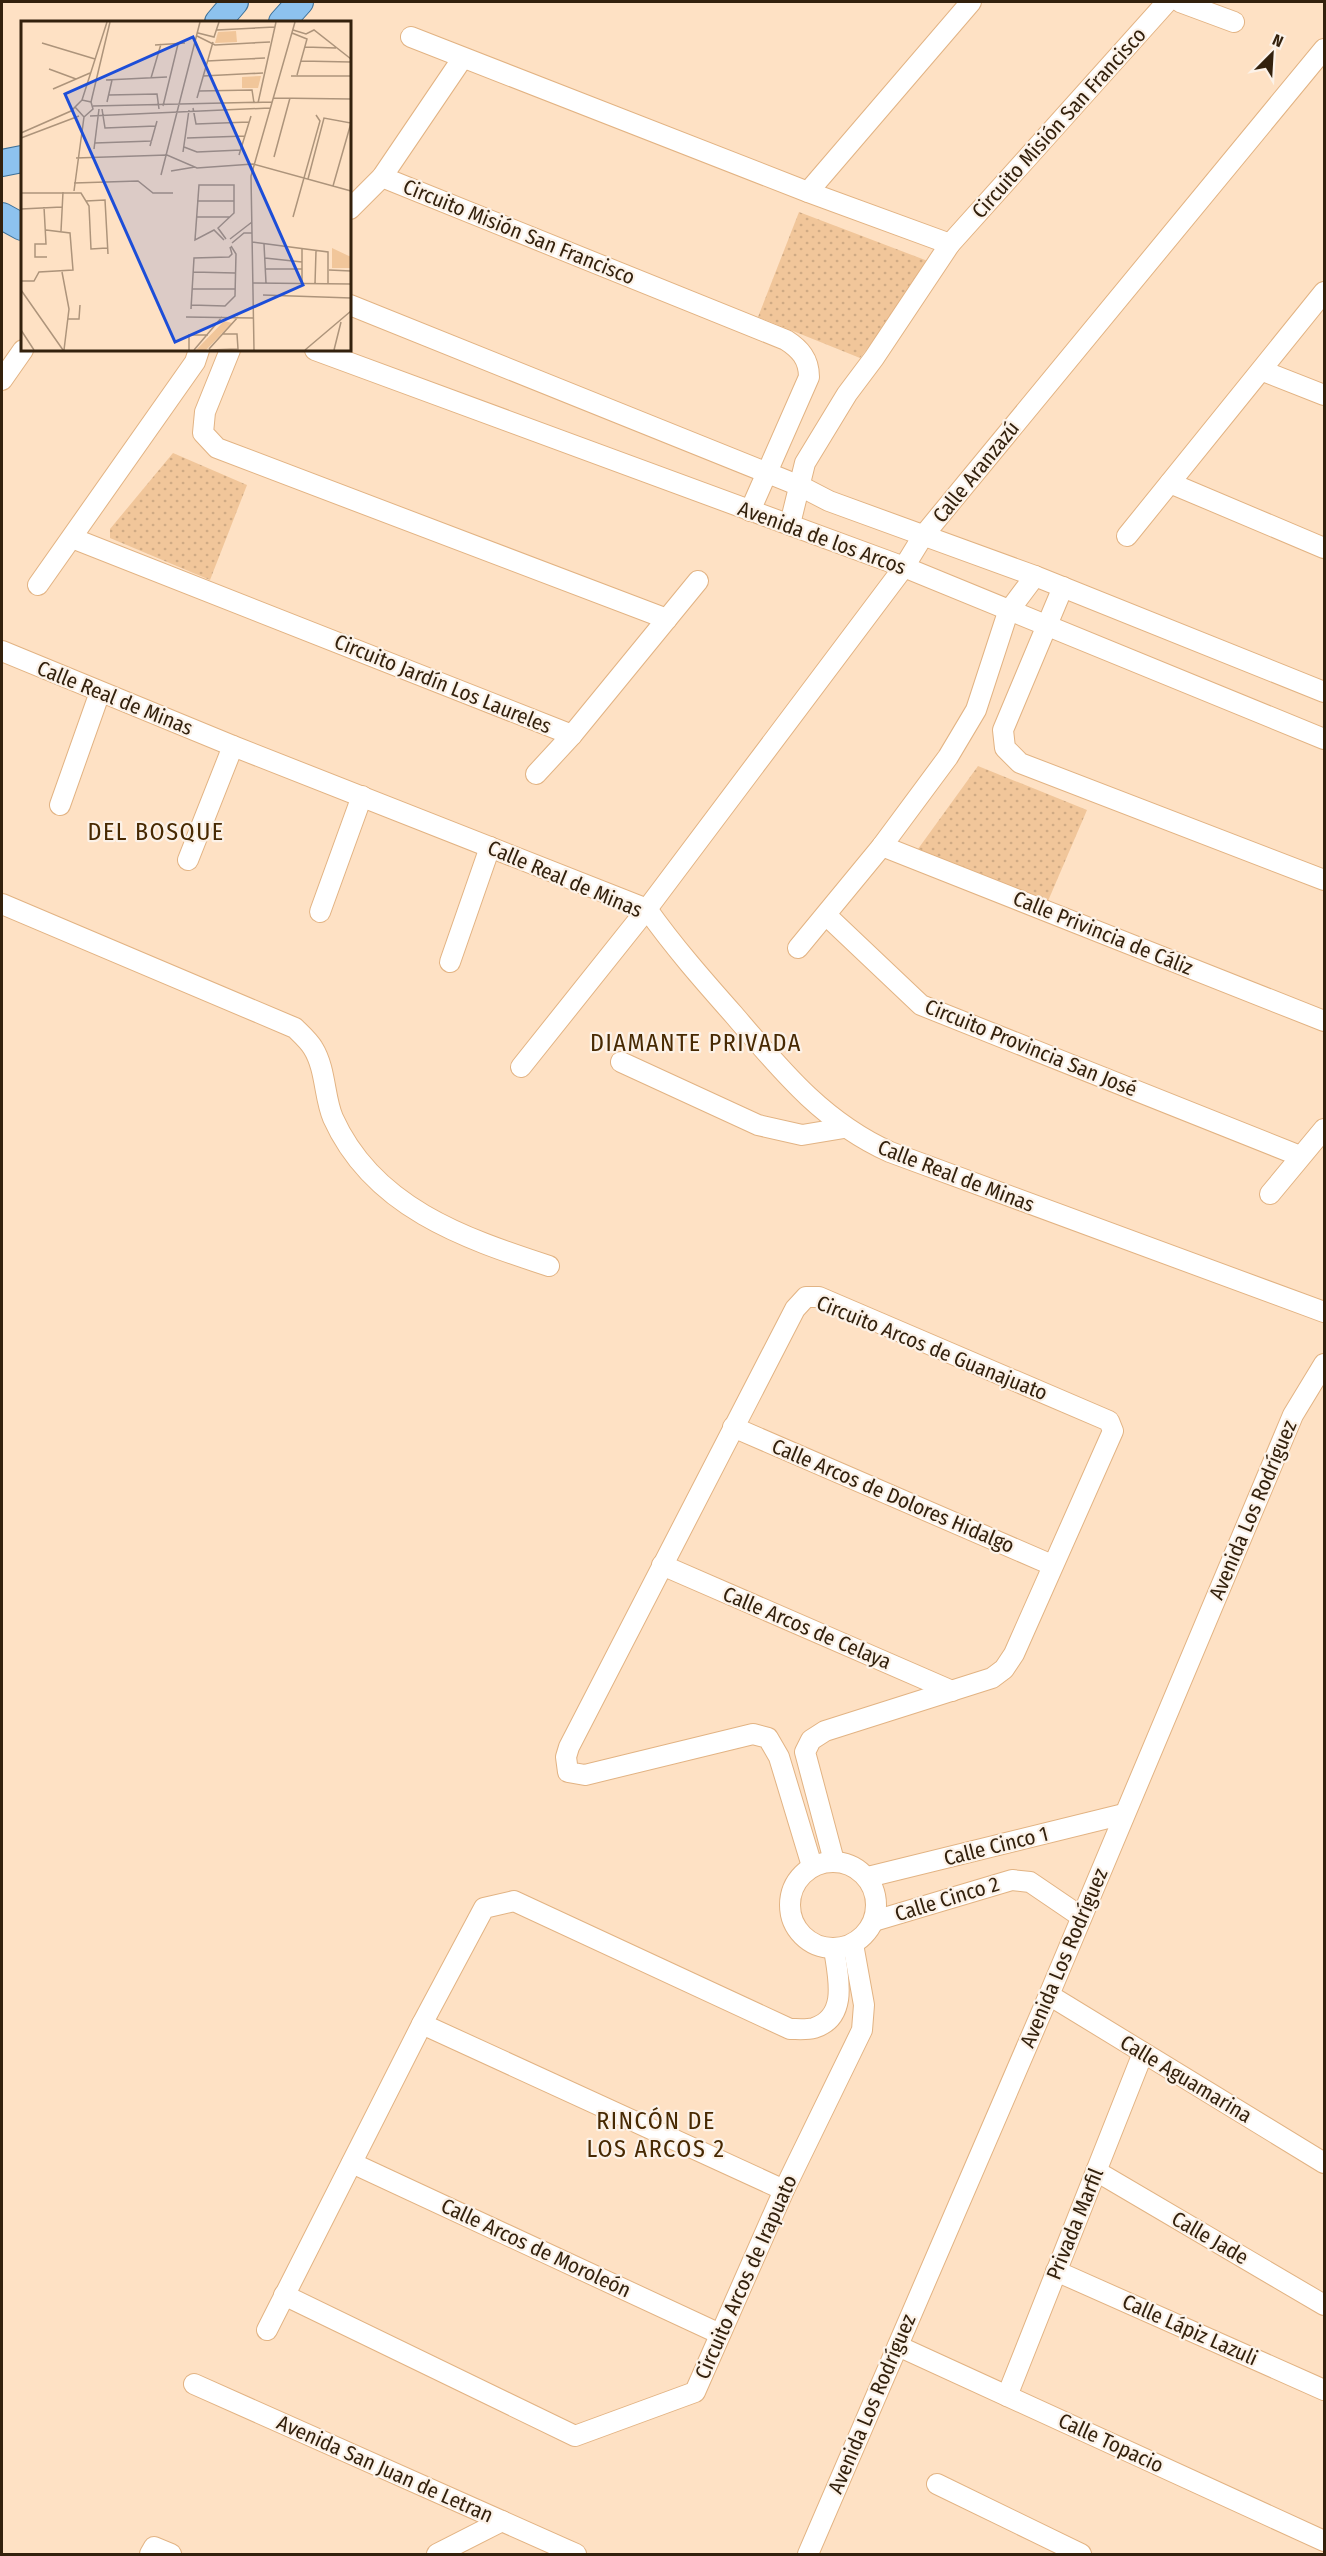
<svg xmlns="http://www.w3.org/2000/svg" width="1326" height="2556" font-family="'Fira Sans Condensed',sans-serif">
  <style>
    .park { fill: url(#park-dots) }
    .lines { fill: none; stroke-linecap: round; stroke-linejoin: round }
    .minor-casing { stroke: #e2b383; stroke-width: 22 }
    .major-casing { stroke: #3c7098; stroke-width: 28 }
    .minor { stroke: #fff; stroke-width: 20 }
    .major { stroke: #8dc2ee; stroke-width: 26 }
    .labels { text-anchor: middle; stroke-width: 4.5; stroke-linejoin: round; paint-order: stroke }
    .street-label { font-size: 21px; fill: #33210d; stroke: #fcf2e8 }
    .quarter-label { font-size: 24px; letter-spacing: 1.5px; fill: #472902; stroke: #fcf2e8 }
    .inset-road { fill: none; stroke: #ad947b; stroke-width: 1.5 }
    .view { fill: #1d4ed8; fill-opacity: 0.15; stroke: #1d4ed8; stroke-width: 3 }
    .inset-edge { fill: none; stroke: #33210d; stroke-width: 3 }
  </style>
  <defs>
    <pattern id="park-dots" width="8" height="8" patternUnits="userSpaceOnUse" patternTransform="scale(1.5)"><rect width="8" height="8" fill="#f1c69a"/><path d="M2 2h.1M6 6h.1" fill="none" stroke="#cfaa84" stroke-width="1.8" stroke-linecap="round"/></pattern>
  </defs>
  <rect width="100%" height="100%" fill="#fee1c4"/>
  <!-- park -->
  <g class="park">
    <path d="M799 212 933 263 860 358 758 317Z"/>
    <path d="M173 453 247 485 210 580 110 538V529Z"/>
    <path d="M978 766 1087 810 1048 901 918 849Z"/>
  </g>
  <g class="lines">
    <defs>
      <g id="minor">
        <path d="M1180 2 1234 22"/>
        <path d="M411 37 808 192 950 244"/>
        <path d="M382 177 786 340C800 349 809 359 809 377L750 511"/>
        <path d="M808 192 971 2"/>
        <path d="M350 209 382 177 462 59"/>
        <path d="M350 305 800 486 829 501 1035 576 1324 692"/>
        <path d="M230 350 205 412 203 433 217 448 667 619"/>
        <path d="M315 350 904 567 1324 739"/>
        <path d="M1263 371 1324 395"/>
        <path d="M2 380 23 350"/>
        <path d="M1170 483 1324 548"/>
        <path d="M790 524 805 463 847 394 874 358 950 244 1167 2"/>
        <path d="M1127 536 1324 292"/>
        <path d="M72 538 572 735"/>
        <path d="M38 585 195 362 199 350"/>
        <path d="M1063 587 1003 730 1005 748 1020 763 1324 880"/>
        <path d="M2 651 233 746 647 909C674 947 703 980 734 1015 781 1070 823 1122 890 1152L1324 1312"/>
        <path d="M536 774 572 735 698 581"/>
        <path d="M60 805 100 692"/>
        <path d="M882 846 1324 1021"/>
        <path d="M188 860 233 746"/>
        <path d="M2 904 295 1028C301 1034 309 1041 313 1048 326 1069 324 1097 333 1118 373 1207 463 1238 549 1266"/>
        <path d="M320 912 362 796"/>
        <path d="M826 915 921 1005 1300 1156"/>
        <path d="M798 948 882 846 948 757 976 710 1008 612 1035 576"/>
        <path d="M450 962 490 847"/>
        <path d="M621 1062 758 1125 802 1135 844 1128"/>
        <path d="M521 1067 647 909 904 567 923 536 1324 49"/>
        <path d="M1270 1194 1324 1129"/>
        <path d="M733 1427 1052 1565"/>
        <path d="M662 1565 952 1691"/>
        <circle cx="833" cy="1905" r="43"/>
        <path d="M812 1866 779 1757 768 1738 753 1734 585 1775 568 1772 566 1757 569 1747 795 1309 806 1297H819L1109 1421 1113 1431 1014 1654 1004 1669 992 1678 825 1731 811 1740 805 1752 834 1861"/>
        <path d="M868 1877 1124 1814"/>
        <path d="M874 1921 1012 1880 1030 1882 1080 1916"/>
        <path d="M1049 1995 1324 2163"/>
        <path d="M422 2024 784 2190"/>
        <path d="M352 2163 720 2334"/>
        <path d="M1096 2171 1324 2305"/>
        <path d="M1056 2271 1324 2390"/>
        <path d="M284 2295 575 2436 695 2392 784 2190 862 2030 864 2005 853 1944"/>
        <path d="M267 2330 422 2024 484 1908 514 1901 790 2029C797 2029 807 2030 814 2028 849 2017 838 1976 834 1949"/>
        <path d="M898 2346 1324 2541"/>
        <path d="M194 2384 576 2554"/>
        <path d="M1007 2396 1143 2053"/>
        <path d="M937 2484 1081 2554"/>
        <path d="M150 2554 154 2547 171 2554"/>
        <path d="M437 2554 502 2521"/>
        <path d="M808 2554 1049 1995 1293 1415 1324 1364"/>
      </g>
      <g id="major">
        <path d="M218 22 235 2"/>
        <path d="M282 22 300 2"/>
        <path d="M2 163 22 159"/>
        <path d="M2 216 22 227"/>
      </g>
    </defs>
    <!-- minor casing -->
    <use href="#minor" class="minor-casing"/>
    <!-- major casing -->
    <use href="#major" class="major-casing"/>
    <!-- minor -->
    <use href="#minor" class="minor"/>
    <!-- major -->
    <use href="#major" class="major"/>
  </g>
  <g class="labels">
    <!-- street labels -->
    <g class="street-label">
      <text transform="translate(1059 123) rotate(-48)" y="7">Circuito Misión San Francisco</text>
      <text transform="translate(519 232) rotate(22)" y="7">Circuito Misión San Francisco</text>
      <text transform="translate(976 472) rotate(-51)" y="7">Calle Aranzazú</text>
      <text transform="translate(822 538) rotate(20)" y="7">Avenida de los Arcos</text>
      <text transform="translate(443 684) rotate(22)" y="7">Circuito Jardín Los Laureles</text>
      <text transform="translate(115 698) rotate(22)" y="7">Calle Real de Minas</text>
      <text transform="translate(565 879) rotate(23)" y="7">Calle Real de Minas</text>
      <text transform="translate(1103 933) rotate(22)" y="7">Calle Privincia de Cáliz</text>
      <text transform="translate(1031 1048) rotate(22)" y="7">Circuito Provincia San José</text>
      <text transform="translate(956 1176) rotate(21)" y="7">Calle Real de Minas</text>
      <text transform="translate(932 1348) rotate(22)" y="7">Circuito Arcos de Guanajuato</text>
      <text transform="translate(893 1496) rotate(23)" y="7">Calle Arcos de Dolores Hidalgo</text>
      <text transform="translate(1253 1510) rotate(-67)" y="7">Avenida Los Rodríguez</text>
      <text transform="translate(807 1628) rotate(23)" y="7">Calle Arcos de Celaya</text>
      <text transform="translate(996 1846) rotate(-14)" y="7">Calle Cinco 1</text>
      <text transform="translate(947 1899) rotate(-17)" y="7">Calle Cinco 2</text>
      <text transform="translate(1064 1958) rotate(-67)" y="7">Avenida Los Rodríguez</text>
      <text transform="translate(1186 2079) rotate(31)" y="7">Calle Aguamarina</text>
      <text transform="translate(1075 2224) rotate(-68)" y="7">Privada Marfil</text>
      <text transform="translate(1210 2238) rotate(30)" y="7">Calle Jade</text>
      <text transform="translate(536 2248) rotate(25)" y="7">Calle Arcos de Moroleón</text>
      <text transform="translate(746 2277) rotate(-66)" y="7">Circuito Arcos de Irapuato</text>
      <text transform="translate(1190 2330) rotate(24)" y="7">Calle Lápiz Lazuli</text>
      <text transform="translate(872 2404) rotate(-67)" y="7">Avenida Los Rodríguez</text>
      <text transform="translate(1111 2443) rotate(25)" y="7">Calle Topacio</text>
      <text transform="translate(385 2469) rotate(24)" y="7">Avenida San Juan de Letran</text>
    </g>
    <!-- quarter labels -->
    <g class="quarter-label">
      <text x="156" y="840">DEL BOSQUE</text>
      <text x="696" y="1051">DIAMANTE PRIVADA</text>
      <text x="656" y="2129">RINCÓN DE<tspan x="656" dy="28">LOS ARCOS 2</tspan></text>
    </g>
  </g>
  <!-- overview -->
  <g transform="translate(21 21)">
    <rect width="330" height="330" fill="#fee1c4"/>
    <path d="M215 10 216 21 194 22 197 11ZM240 55 237 67H221V56ZM311 227 330 236V247H311ZM203 300 211 302 185 329H175Z" fill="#f1c69a"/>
    <path class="inset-road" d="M196 9 254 6M272 9 285 13 293 9 330 38M177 12 193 16 198 1M271 12 286 18 276 54M176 15 194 24 249 21M21 22 74 38M134 24 164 22M284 26 315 27M186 40 244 37M280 40 330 41M28 48 55 58M182 55 242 52M270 55H330M130 57 140 23M85 59 146 56M32 68 69 52M178 70 231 69 233 82M88 74 136 73 138 88M176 77 192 21M252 77 330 78M61 79 86 1M70 81 89 1M86 81 91 59M237 82 255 1M72 85 251 81M142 85 157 23M172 87 175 103 228 101M81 88 84 107 135 105M69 95 249 87M0 112 50 90 61 79 70 81 72 88 63 96 54 86M0 117 58 95M166 117 224 115M74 122 131 120M129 125 136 100M163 126 176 131 220 129M73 128 78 88M162 131 168 89M218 134 230 95M253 136 269 77M55 137 146 134 176 147 232 143 330 170M150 150 174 146M140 154 179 1M287 158 303 97 330 102 312 165M53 162 117 160 132 172H152M53 170 63 96M0 172H60L68 185 70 228 86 227M65 180 84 179 87 233M176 180H213M23 186 25 223H14V236H26M0 188 41 186M175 196H209M272 196 299 100 295 94M40 210 42 171M209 218 231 201M203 219 193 209 174 219 178 164H213V192L197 207 205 218M231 221 307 231V263M211 222 223 212H231M243 223 245 262M244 237 281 241M244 248H281M308 249 330 250M41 251 48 288 43 329M172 251 214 252M0 260H13L18 251 52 249 49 212 25 209M232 262 330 263M281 262V228M294 263 295 230M171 268H214M0 269 42 329M242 274 330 277M170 284 204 285 214 275 215 233 210 225M170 288 173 237 208 236 211 233 209 226M165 296 232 297M47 298H58L59 284M0 309 13 329M188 328 217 296M168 329V314H187M173 329 201 296M188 329 217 328 216 313H201M233 329 230 155 274 1M284 329 330 290M313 329 320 301"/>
    <path class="view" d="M172 16 282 264 154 321 44 73Z"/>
    <rect width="330" height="330" class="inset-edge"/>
  </g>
  <!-- border -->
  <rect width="1326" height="2556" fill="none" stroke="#33210d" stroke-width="6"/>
  <!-- north arrow -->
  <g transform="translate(1272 54) rotate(24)" stroke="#fcf2e8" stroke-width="4.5" paint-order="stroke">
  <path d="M0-4.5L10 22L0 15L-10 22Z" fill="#33210d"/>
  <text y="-9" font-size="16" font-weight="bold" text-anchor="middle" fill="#33210d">N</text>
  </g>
</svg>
